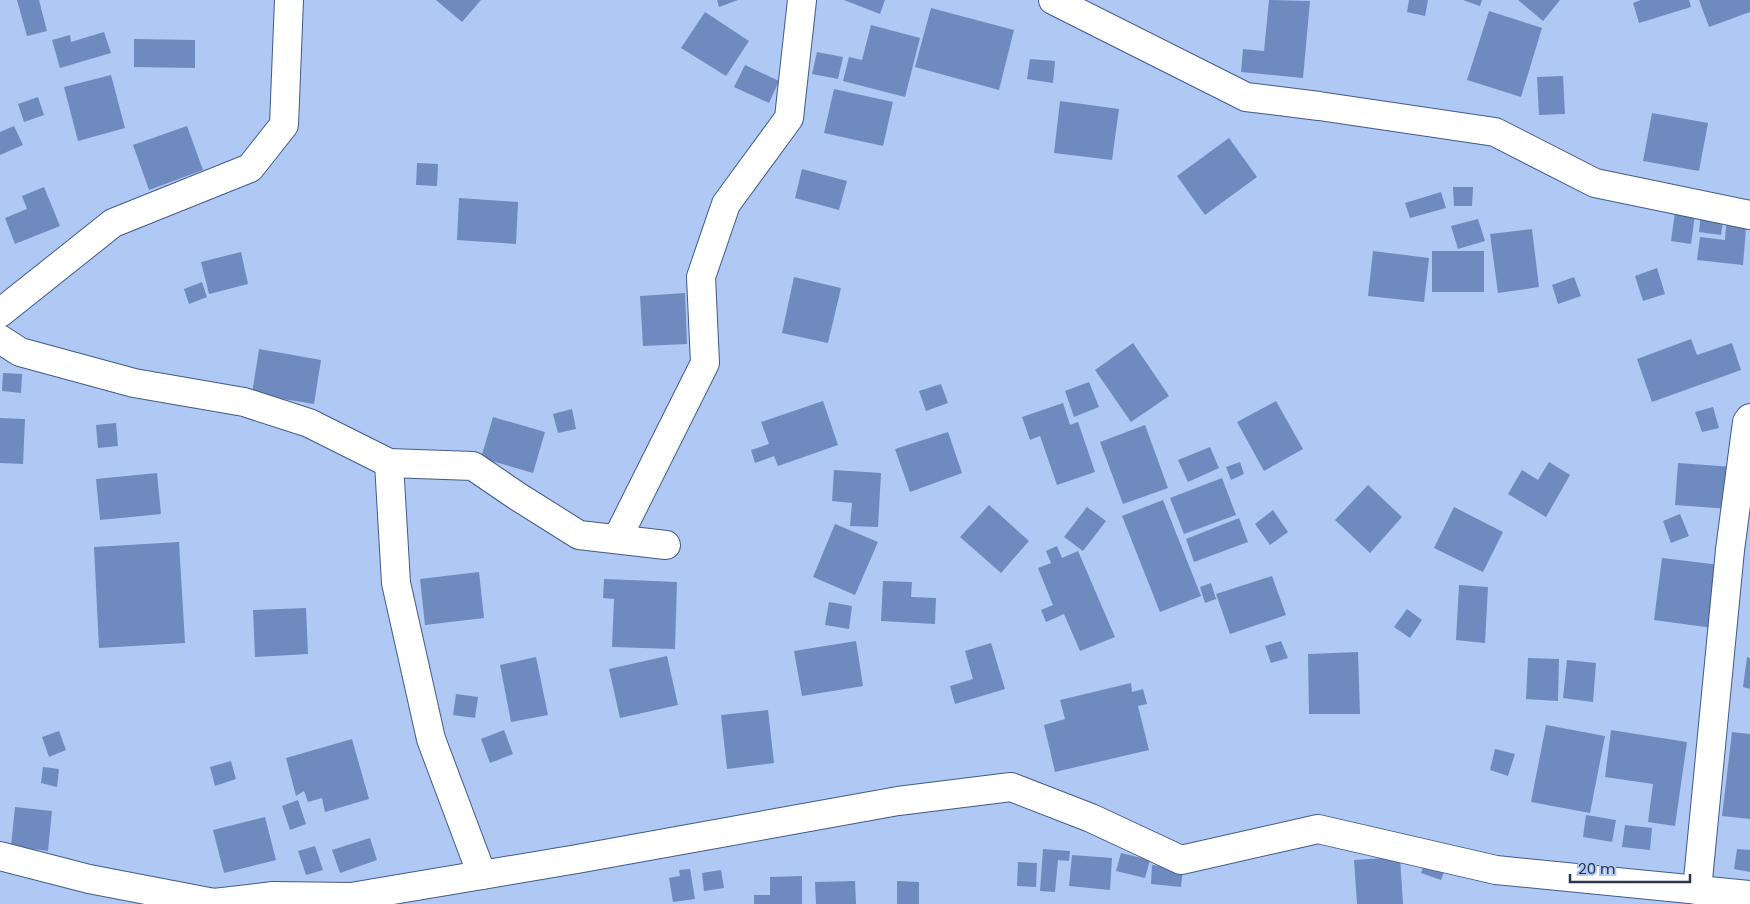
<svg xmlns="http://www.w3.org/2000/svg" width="1750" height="904" font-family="Poppins,sans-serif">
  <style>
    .building { fill: #6f8abe }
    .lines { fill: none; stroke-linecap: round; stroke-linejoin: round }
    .minor-casing { stroke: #415a8b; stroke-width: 30 }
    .minor { stroke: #fff; stroke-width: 28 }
  </style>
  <rect width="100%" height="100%" fill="#b0c8f4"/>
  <!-- building -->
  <g class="building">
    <path d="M17 0H39L47 31 27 36Z"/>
    <path d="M436 0H481L462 22Z"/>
    <path d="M717 0H738L719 7Z"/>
    <path d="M844 0H885L880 14Z"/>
    <path d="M1269 0 1310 1 1303 78 1241 72 1243 49 1264 51Z"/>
    <path d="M1409 0H1428L1425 16 1407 12Z"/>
    <path d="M1463 0H1482L1480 6Z"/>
    <path d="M1518 0H1560L1543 21Z"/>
    <path d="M1641 0H1689L1691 7 1639 23 1633 3Z"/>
    <path d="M1699 0H1750V12L1709 27Z"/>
    <path d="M931 8 1014 30 999 90 915 67Z"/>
    <path d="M1489 11 1542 28 1521 97 1467 80Z"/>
    <path d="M705 12 749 41 726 76 681 48Z"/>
    <path d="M871 25 920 38 905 97 843 81 849 57 862 60Z"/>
    <path d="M104 32 111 53 60 68 52 40 70 35 71 42Z"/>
    <path d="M134 39 195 40V68L134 67Z"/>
    <path d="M817 52 843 57 838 79 812 74Z"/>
    <path d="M1030 59 1055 61 1053 83 1027 79Z"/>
    <path d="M745 65 779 81 769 103 734 87Z"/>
    <path d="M111 75 125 128 78 141 64 87Z"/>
    <path d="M1563 76 1565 114 1539 115 1537 77Z"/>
    <path d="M834 89 893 102 883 146 824 133Z"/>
    <path d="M38 97 44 115 24 122 18 104Z"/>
    <path d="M1060 101 1119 109 1112 160 1054 153Z"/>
    <path d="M1652 113 1708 123 1699 171 1643 161Z"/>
    <path d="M14 126 23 145 0 155V132Z"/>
    <path d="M187 126 203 170 149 190 133 145Z"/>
    <path d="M1229 138 1257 177 1205 215 1177 176Z"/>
    <path d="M417 163 438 164 437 186 416 185Z"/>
    <path d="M802 169 847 181 839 210 795 198Z"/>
    <path d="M44 187 60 226 15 244 5 218 27 209 22 196Z"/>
    <path d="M1453 187H1473L1472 206H1454Z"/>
    <path d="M1441 192 1446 208 1410 218 1405 203Z"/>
    <path d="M459 198 518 202 516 244 457 240Z"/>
    <path d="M1701 211 1724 214 1721 235 1699 232Z"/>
    <path d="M1675 212 1695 215 1691 244 1671 241Z"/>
    <path d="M1727 215 1747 217 1743 265 1697 260 1700 237 1725 240Z"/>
    <path d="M1478 219 1485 241 1458 249 1451 226Z"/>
    <path d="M1532 229 1539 287 1498 293 1490 234Z"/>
    <path d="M1373 251 1429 258 1424 302 1368 296Z"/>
    <rect x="1432" y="251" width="52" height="41"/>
    <path d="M241 252 248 284 209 294 201 262Z"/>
    <path d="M1657 268 1665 294 1643 301 1635 276Z"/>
    <path d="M794 277 841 288 828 343 782 333Z"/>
    <path d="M1574 277 1581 296 1558 304 1552 285Z"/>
    <path d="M202 282 207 297 189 304 184 289Z"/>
    <path d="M685 293 687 344 643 346 640 296Z"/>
    <path d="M1691 339 1697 355 1732 343 1741 370 1652 402 1637 359Z"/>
    <path d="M1133 343 1169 396 1131 422 1095 370Z"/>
    <path d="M259 349 321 360 314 404 252 394Z"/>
    <path d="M3 373 22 374 21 393 2 391Z"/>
    <path d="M1089 382 1099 407 1074 417 1065 391Z"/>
    <path d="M941 384 948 403 926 411 919 391Z"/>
    <path d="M823 401 838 445 778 466 774 456 755 463 751 450 769 444 761 422Z"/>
    <path d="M1276 401 1303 449 1264 471 1237 422Z"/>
    <path d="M1063 403 1070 425 1078 422 1095 472 1057 485 1040 436 1030 440 1022 417Z"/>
    <path d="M1713 407 1719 428 1702 432 1695 412Z"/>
    <path d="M572 409 576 429 558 433 553 414Z"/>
    <path d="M493 417 545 432 533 473 481 458Z"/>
    <path d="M0 418 25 419 23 464 0 463Z"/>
    <path d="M116 423 118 446 98 448 96 425Z"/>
    <path d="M1145 425 1168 488 1123 504 1100 442Z"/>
    <path d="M948 432 962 473 910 492 895 449Z"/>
    <path d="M1210 447 1219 468 1188 482 1178 460Z"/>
    <path d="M1240 462 1244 474 1231 480 1226 467Z"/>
    <path d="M1549 462 1570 475 1546 517 1508 494 1522 470 1538 480Z"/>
    <path d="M1678 463 1733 467 1730 509 1675 505Z"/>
    <path d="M834 470 881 473 878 527 850 526 852 503 832 501Z"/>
    <path d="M157 473 161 514 100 520 96 479Z"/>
    <path d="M1222 478 1236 515 1184 534 1170 498Z"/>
    <path d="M1368 485 1402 517 1370 553 1335 520Z"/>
    <path d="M1163 500 1201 596 1160 612 1122 516Z"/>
    <path d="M989 505 1029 541 1001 573 960 537Z"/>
    <path d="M1087 507 1106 521 1083 551 1064 537Z"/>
    <path d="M1454 507 1503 532 1483 572 1434 548Z"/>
    <path d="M1273 510 1288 532 1270 545 1255 524Z"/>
    <path d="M1680 514 1689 536 1671 543 1663 521Z"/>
    <path d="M1239 518 1248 542 1194 562 1186 539Z"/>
    <path d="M835 524 878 542 855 595 813 577Z"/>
    <path d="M179 542 185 643 99 648 94 547Z"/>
    <path d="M1057 546 1062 558 1078 551 1115 637 1080 651 1064 614 1046 622 1041 610 1053 605 1038 568 1051 563 1046 551Z"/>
    <path d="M1662 558 1720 565 1713 628 1654 620Z"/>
    <path d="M479 572 484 618 425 625 420 579Z"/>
    <path d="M1272 576 1286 615 1230 634 1216 594Z"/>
    <path d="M604 579 677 582 675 649 612 647 614 599 603 598Z"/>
    <path d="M883 581 912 582 911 597 936 598 935 624 881 621Z"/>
    <path d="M1211 583 1216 599 1205 603 1200 587Z"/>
    <path d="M1459 585 1488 587 1485 643 1456 640Z"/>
    <path d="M829 602 852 606 849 629 825 625Z"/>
    <path d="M306 608 308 654 255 657 253 610Z"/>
    <path d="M1407 609 1422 620 1410 638 1394 627Z"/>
    <path d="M856 641 863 686 802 696 794 651Z"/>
    <path d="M1281 641 1288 658 1271 663 1265 646Z"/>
    <path d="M991 643 1005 689 955 704 950 686 973 679 965 651Z"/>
    <path d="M1358 652 1360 714H1309L1308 654Z"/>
    <path d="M667 656 678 705 620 718 609 669Z"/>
    <path d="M536 657 548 715 511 722 500 665Z"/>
    <path d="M1747 657 1750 658V689L1743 687Z"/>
    <path d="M1528 658 1559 659 1558 701 1526 699Z"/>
    <path d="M1567 660 1596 663 1593 702 1563 698Z"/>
    <path d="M1131 683 1132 692 1143 689 1147 704 1138 706 1149 750 1055 772 1044 725 1065 719 1060 700Z"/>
    <path d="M456 694 478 697 475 718 453 715Z"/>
    <path d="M768 710 774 763 727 769 721 715Z"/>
    <path d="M1546 725 1605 736 1590 813 1531 802Z"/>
    <path d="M504 730 513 754 490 763 481 739Z"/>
    <path d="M1611 730 1687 742 1675 826 1648 822 1653 784 1605 777Z"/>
    <path d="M59 731 66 750 49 757 42 737Z"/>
    <path d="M1732 732 1750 734V819L1722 816Z"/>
    <path d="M352 739 369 799 325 812 322 798 308 802 304 791 296 796 286 758Z"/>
    <path d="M1495 749 1515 754 1508 776 1490 770Z"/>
    <path d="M231 761 236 779 215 786 210 767Z"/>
    <path d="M43 767 59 769 57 787 41 783Z"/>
    <path d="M298 800 306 824 290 830 282 806Z"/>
    <path d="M15 807 52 811 48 851 11 846Z"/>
    <path d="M1586 815 1616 820 1612 842 1583 837Z"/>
    <path d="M265 817 276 860 224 873 213 830Z"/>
    <path d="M1625 825 1652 828 1650 850 1622 847Z"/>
    <path d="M370 838 377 860 340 873 332 850Z"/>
    <path d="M315 846 323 870 306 875 298 851Z"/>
    <path d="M1043 849 1070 851 1069 861 1058 860 1055 892 1040 891Z"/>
    <path d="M1737 849 1750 850V872L1734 869Z"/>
    <path d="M1121 853 1150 860 1145 878 1116 871Z"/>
    <path d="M1072 855 1112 858 1110 890 1069 886Z"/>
    <path d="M1400 857 1403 904H1357L1354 860Z"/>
    <path d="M1426 857 1447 864 1441 880 1421 873Z"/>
    <path d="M1018 862 1037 863 1036 887 1017 886Z"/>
    <path d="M1152 865 1183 868 1181 887 1151 884Z"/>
    <path d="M690 869 695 899 673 902 669 878 680 876 679 870Z"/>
    <path d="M721 870 724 888 704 891 702 873Z"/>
    <path d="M802 876V904H754V895H770V877Z"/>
    <path d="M855 881 856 904H816L815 882Z"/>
    <path d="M897 881 919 882V904H897Z"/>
  </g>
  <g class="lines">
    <defs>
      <g id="minor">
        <path d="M1053 0 1246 97 1319 106 1495 132 1595 183 1750 215"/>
        <path d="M0 313 113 223 250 168 284 125 289 0"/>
        <path d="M0 339 20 352 134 383 244 402 309 423 389 463 473 466 517 496 579 535 666 545"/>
        <path d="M389 463 396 583 431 739 482 875"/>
        <path d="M617 539 705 363 701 277 726 204 789 118 802 0"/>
        <path d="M0 856 89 879 214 903 273 896 351 897 577 859 898 801 1011 787 1091 818 1181 860 1318 829 1496 870 1750 895"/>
        <path d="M1697 890 1730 550 1747 422 1750 418"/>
      </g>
    </defs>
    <!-- minor casing -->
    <use href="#minor" class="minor-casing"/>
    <!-- minor -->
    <use href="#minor" class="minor"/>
  </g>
  <!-- scale -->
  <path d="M1570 874v8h120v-8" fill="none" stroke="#29354b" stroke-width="2.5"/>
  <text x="1578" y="874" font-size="15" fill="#29354b" stroke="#b0c8f4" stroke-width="4" paint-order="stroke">20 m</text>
</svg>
